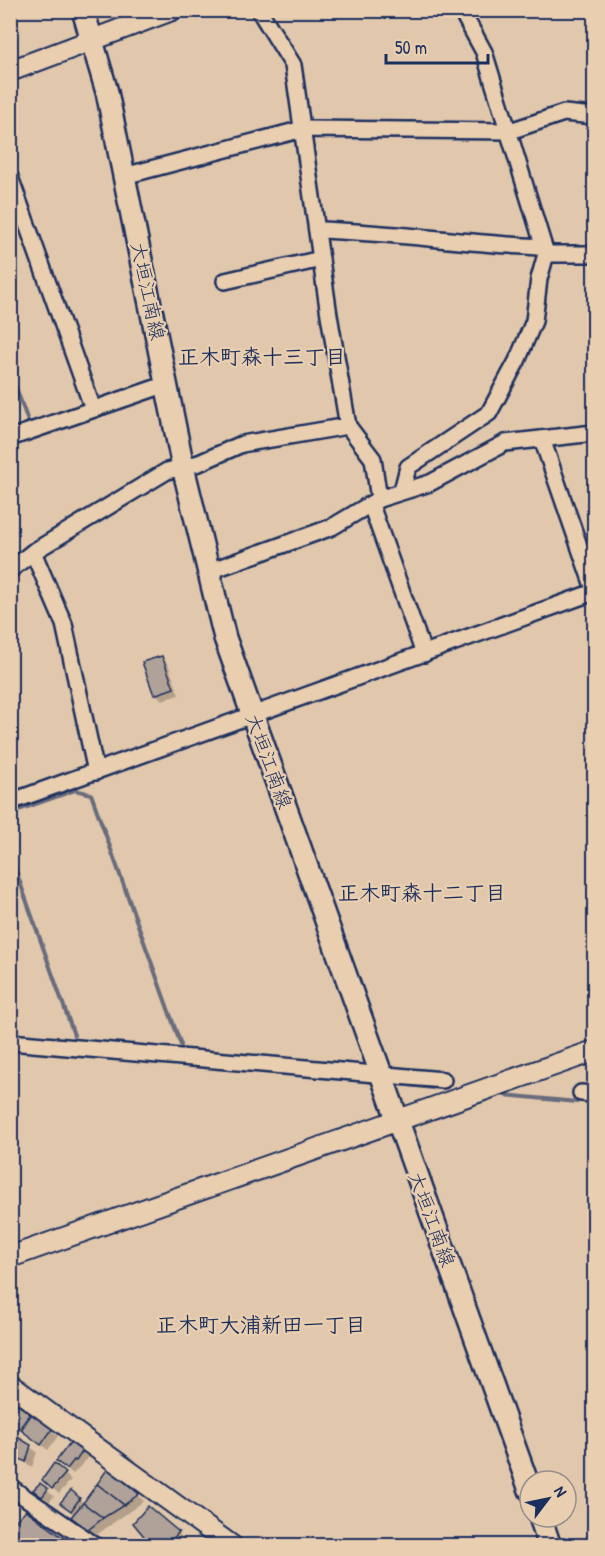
<svg xmlns="http://www.w3.org/2000/svg" width="605" height="1556" font-family="'Patrick Hand','Klee One',sans-serif">
  <style>
    .shadow { fill: #0003 }
    .lines { fill: none; stroke-linecap: round; stroke-linejoin: round }
    .stream { stroke: #696c7d; stroke-width: 4 }
    .building { fill: #b0a299; stroke: #1b2f5e; stroke-width: 1.5 }
    .minor-casing { stroke: #1b2f5e; stroke-width: 20 }
    .tertiary-casing { stroke: #1b2f5e; stroke-width: 24 }
    .secondary-casing { stroke: #1b2f5e; stroke-width: 26 }
    .minor { stroke: #e9ceb0; stroke-width: 15 }
    .tertiary { stroke: #e9ceb0; stroke-width: 20 }
    .secondary { stroke: #e9ceb0; stroke-width: 21 }
    .labels { text-anchor: middle; stroke-width: 4.5; stroke-linejoin: round; paint-order: stroke }
    .street-label { font-size: 20px; fill: #1b2f5e; stroke: #e9ceb0 }
    .neighbourhood-label { font-size: 21px; font-weight: bold; fill: #1b2f5e; stroke: #e9ceb0 }
  </style>
  <rect width="100%" height="100%" fill="#e1c8ad"/>
  <filter id="ink" filterUnits="userSpaceOnUse"><feTurbulence type="fractalNoise" baseFrequency=".0167" numOctaves="2"/><feDisplacementMap in="SourceGraphic" scale="12" xChannelSelector="R" yChannelSelector="G"/><feConvolveMatrix kernelMatrix="1 2 1 2 8 2 1 2 1" color-interpolation-filters="sRGB"/></filter>
  <g filter="url(#ink)">
    <!-- shadow -->
    <g class="shadow">
      <path d="M161 658 168 664 179 695 162 700 156 694Z"/>
      <path d="M29 1415 58 1436 48 1450 15 1425Z"/>
      <path d="M10 1428 22 1438 20 1440 37 1452 32 1467 10 1453Z"/>
      <path d="M83 1450 89 1457 73 1474 58 1461Z"/>
      <path d="M108 1470 144 1501 95 1536 62 1503 72 1492 84 1503Z"/>
      <path d="M65 1474 71 1480 59 1494 50 1486Z"/>
      <path d="M40 1485 54 1496 49 1502 35 1490Z"/>
      <path d="M178 1533 187 1542 184 1546H154Z"/>
    </g>
    <g class="lines">
      <!-- stream -->
      <g class="stream">
        <path d="M10 371 29 424 27 425"/>
        <path d="M10 813 75 790 91 794 181 1045"/>
        <path d="M10 854 74 1035"/>
        <path d="M409 1085 432 1088"/>
        <path d="M504 1095 577 1102"/>
        <path d="M64 1533 81 1546"/>
      </g>
    </g>
    <!-- building -->
    <g class="building">
      <path d="M162 656 174 688 154 695 142 662Z"/>
      <path d="M17 1404 30 1414 19 1429 10 1422V1414Z"/>
      <path d="M33 1412 53 1428 41 1445 21 1430Z"/>
      <path d="M17 1437 31 1445 26 1462 10 1454V1447Z"/>
      <path d="M72 1440 84 1449 76 1461 74 1460 67 1469 56 1461Z"/>
      <path d="M54 1463 66 1473 52 1489 42 1480Z"/>
      <path d="M108 1468 139 1494 124 1505 97 1484Z"/>
      <path d="M40 1483 48 1489 42 1497 33 1490Z"/>
      <path d="M97 1484 124 1505 103 1518 83 1503Z"/>
      <path d="M71 1490 80 1498 71 1511 60 1503Z"/>
      <path d="M83 1503 103 1518 88 1530 71 1517Z"/>
      <path d="M148 1506 179 1532 166 1546H152L133 1523Z"/>
      <path d="M26 1510 74 1546H16L10 1539V1526Z"/>
    </g>
    <g class="lines">
      <defs>
        <g id="minor">
          <path d="M259 10 293 65 329 315 348 426 373 459 379 499"/>
          <path d="M124 176 303 129 510 131 564 113 594 116"/>
          <path d="M10 177 93 409"/>
          <path d="M317 230C393 232 468 244 544 247"/>
          <path d="M546 254H594"/>
          <path d="M225 281 321 259"/>
          <path d="M10 438 167 384"/>
          <path d="M542 439 594 589"/>
          <path d="M402 491 408 467 489 413 517 361 534 321 539 279 546 254 484 52 461 10"/>
          <path d="M371 505 424 654"/>
          <path d="M33 552 64 624 96 772"/>
          <path d="M10 570 33 552 167 471 199 463 242 444 348 426"/>
          <path d="M207 572 332 527 379 499 430 483 505 443 594 433"/>
          <path d="M10 802 594 592"/>
          <path d="M10 1042 443 1080"/>
          <path d="M581 1093 594 1094"/>
          <path d="M10 1487 96 1546"/>
          <path d="M590 1546 594 1544"/>
        </g>
        <g id="tertiary">
          <path d="M10 71 172 10"/>
          <path d="M10 1257 594 1051"/>
          <path d="M10 1385 232 1546"/>
        </g>
        <g id="secondary">
          <path d="M83 10 107 92 183 467 225 638 530 1490"/>
          <path d="M540 1517 550 1546"/>
        </g>
      </defs>
      <!-- minor casing -->
      <use href="#minor" class="minor-casing"/>
      <!-- tertiary casing -->
      <use href="#tertiary" class="tertiary-casing"/>
      <!-- secondary casing -->
      <use href="#secondary" class="secondary-casing"/>
      <!-- minor -->
      <use href="#minor" class="minor"/>
      <!-- tertiary -->
      <use href="#tertiary" class="tertiary"/>
      <!-- secondary -->
      <use href="#secondary" class="secondary"/>
    </g>
  </g>
  <g class="labels">
    <!-- street labels -->
    <g class="street-label">
      <text transform="translate(148 291) rotate(78)" y="7">大垣江南線</text>
      <text transform="translate(269 761) rotate(70)" y="7">大垣江南線</text>
      <text transform="translate(432 1219) rotate(70)" y="7">大垣江南線</text>
    </g>
    <!-- neighbourhood labels -->
    <g class="neighbourhood-label">
      <text x="262" y="364">正木町森十三丁目</text>
      <text x="422" y="900">正木町森十二丁目</text>
      <text x="261" y="1332">正木町大浦新田一丁目</text>
    </g>
  </g>
  <!-- margin -->
  <rect width="605" height="1556" fill="none" stroke="#e9ceb0" stroke-width="36"/>
  <rect x="18" y="18" width="569" height="1520" fill="none" stroke="#1b2f5e" stroke-width="2" filter="url(#ink)"/>
  <!-- north arrow -->
  <g transform="translate(548 1499) rotate(58)"><circle r="28" fill="#e9ceb0" stroke="#978e8f" stroke-width="1.5"/>
  <path d="M0-4.5L10 22L0 15L-10 22Z" fill="#1b2f5e"/>
  <text y="-9" font-size="16" font-weight="bold" text-anchor="middle" fill="#1b2f5e">N</text>
  </g>
  <!-- scale -->
  <path d="M386 54v9h102v-9" fill="none" stroke="#1b2f5e" stroke-width="3"/>
  <text x="395" y="54" font-size="18" fill="#1b2f5e" stroke="#e9ceb0" stroke-width="4.5" paint-order="stroke">50 m</text>
</svg>
